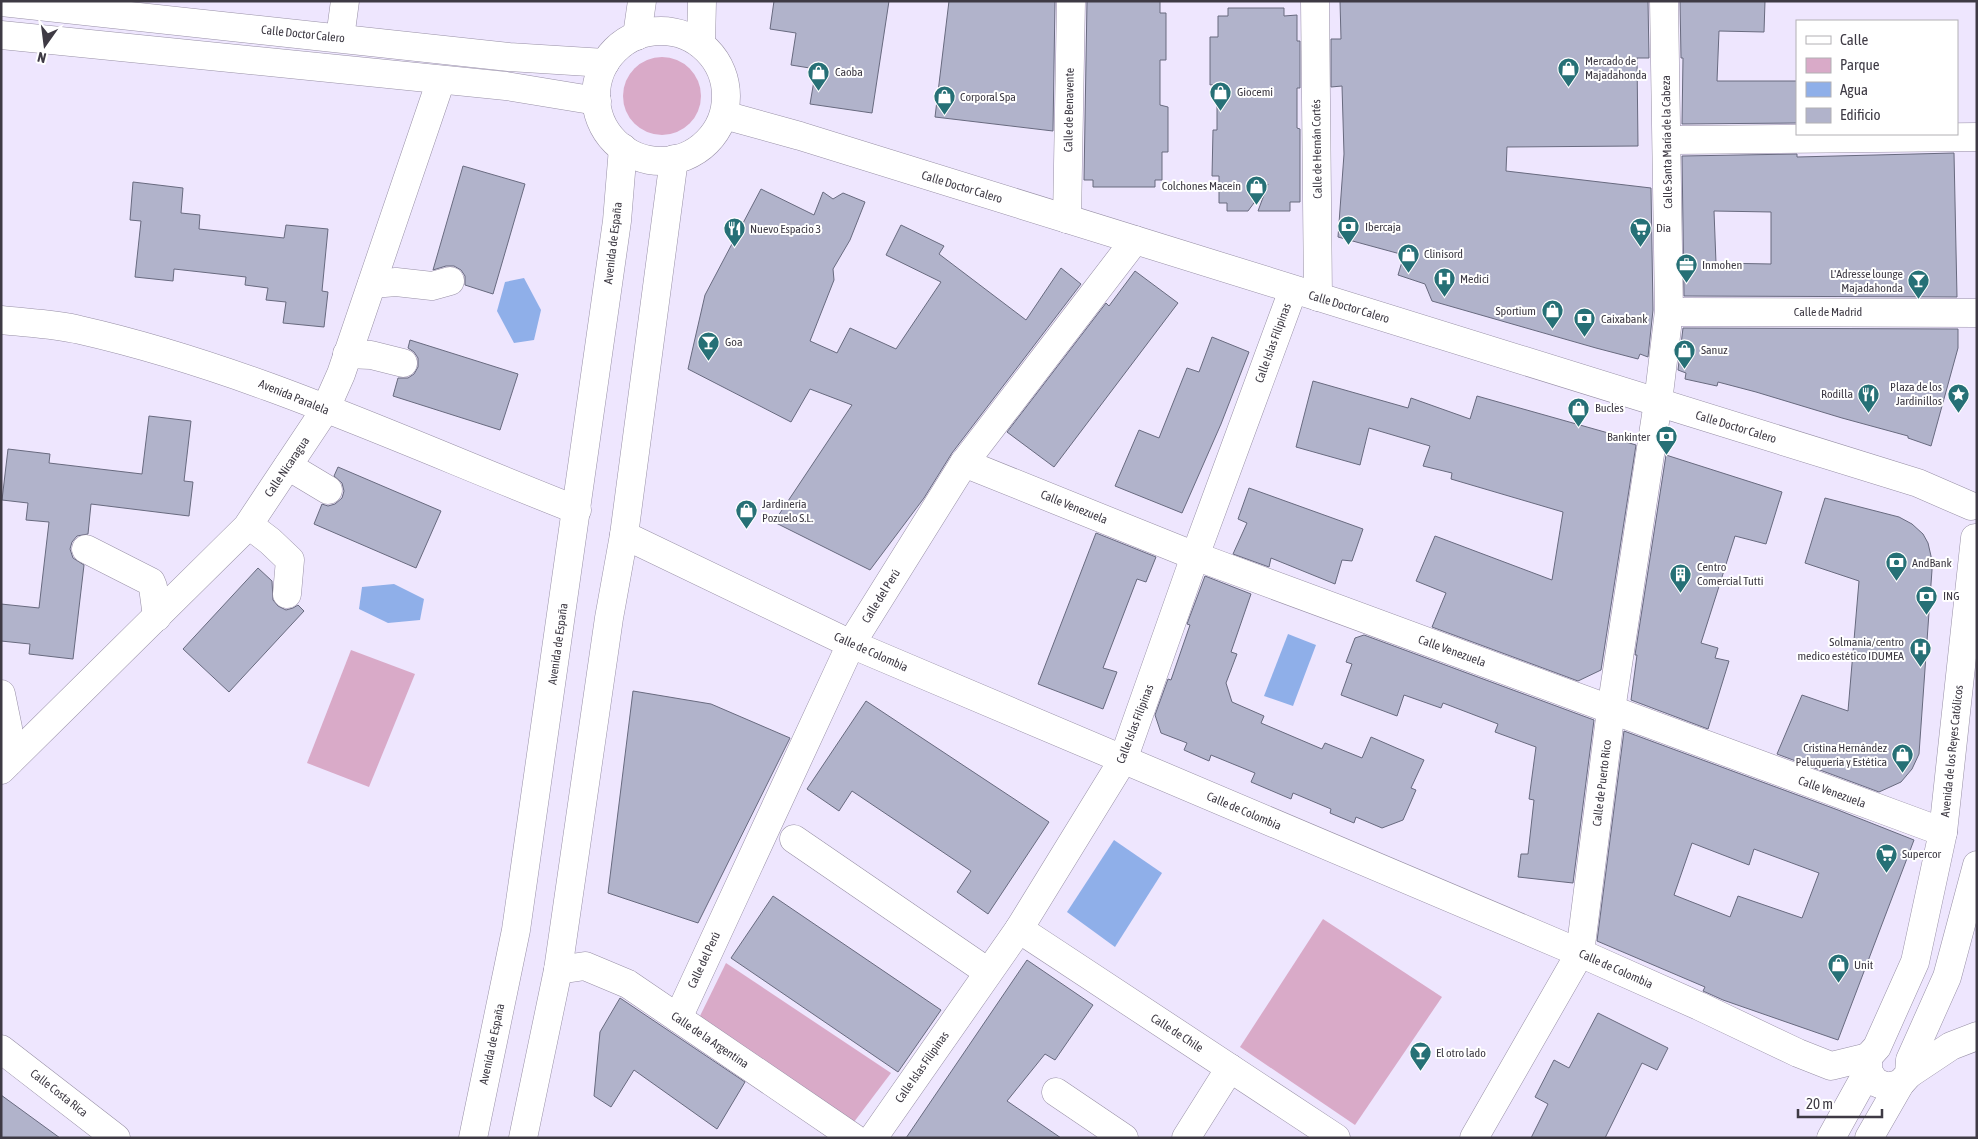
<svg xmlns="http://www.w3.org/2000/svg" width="1978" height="1139" font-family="'Asap Condensed',sans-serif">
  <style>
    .green { fill: #d9aac8 }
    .water { fill: #8fafe9 }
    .building { fill: #b1b3cb; stroke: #686a7f; fill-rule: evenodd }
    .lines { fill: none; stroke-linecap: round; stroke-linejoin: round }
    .minor-casing { stroke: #9890a6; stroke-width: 29 }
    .minor { stroke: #fff; stroke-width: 28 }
    .labels { text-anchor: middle; stroke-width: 4; stroke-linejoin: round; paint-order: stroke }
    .street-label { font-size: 12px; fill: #3e3a44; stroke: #fff }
    .poi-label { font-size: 12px; fill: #3e3a44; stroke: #fff; text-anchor: start }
  </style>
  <rect width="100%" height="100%" fill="#eee6fe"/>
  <!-- green -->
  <g class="green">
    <circle cx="662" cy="96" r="39"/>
    <path d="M351 650 415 674 369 787 307 763Z"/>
    <path d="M1323 919 1442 997 1355 1125 1240 1047Z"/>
    <path d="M726 963 891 1073 854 1122 699 1018Z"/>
  </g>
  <!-- water -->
  <g class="water">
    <path d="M524 278 541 310 534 340 514 343 497 311 505 282Z"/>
    <path d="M394 584 424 599 420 620 388 623 359 609 362 587Z"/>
    <path d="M1288 634 1316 645 1293 706 1264 696Z"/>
    <path d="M1114 840 1162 873 1115 947 1067 912Z"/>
  </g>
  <!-- building -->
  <g class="building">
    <path d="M774 1H889L872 113 810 104 816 69 791 65 796 33 770 29Z"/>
    <path d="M949 1H1055L1053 131 935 117Z"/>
    <path d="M1087 1H1160V13H1166V60H1160V105L1168 107V152H1162V180H1155V187H1093V180H1084Z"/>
    <path d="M1340 1H1648L1649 58H1637L1638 146 1507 147 1506 171 1651 188 1653 310 1648 357 1640 354 1638 359 1596 348 1432 301 1425 284 1398 275 1404 255 1338 237 1344 154 1342 86 1331 87V39H1341Z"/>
    <path d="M1680 1H1765L1764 32 1719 31 1717 81H1797V123L1682 124 1683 58H1681Z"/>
    <path d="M1228 8H1284V16L1297 15V41H1300V88H1297V128L1300 129V202H1290V211H1258L1268 184 1248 211H1227V203H1219V176H1212L1213 130H1217V84L1210 85V37H1218V16H1228Z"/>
    <path d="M1954 153 1957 297 1684 296 1682 156 1797 154V157ZM1714 211 1771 212V264L1716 263Z"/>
    <path d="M463 166 525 184 493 294 465 285V276L461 270 454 266H446L433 270Z"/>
    <path d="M133 182 183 188 181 213 200 215 199 229 284 238 286 225 328 229 322 291 328 292 324 327 283 323 286 302 266 300 268 288 245 285 246 277 174 269 173 281 135 277 141 221 130 220Z"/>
    <path d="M761 189 814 215 823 192 833 199 843 193 865 202 850 240 833 269 834 280 810 341 837 353 850 328 896 349 941 282 886 255 901 225 944 246 939 254 1026 320 1061 268 1081 284 952 453 924 498 870 570 774 522 852 405 810 389 791 422 688 369 705 295Z"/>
    <path d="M1135 271 1178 303 1054 467 1007 432 1106 303 1109 306Z"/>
    <path d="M1683 328 1958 329V348L1931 446 1908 438V436L1842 418 1756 392 1718 382 1717 386 1685 379 1686 373 1678 370Z"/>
    <path d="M1212 337 1249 352 1221 424 1182 513 1115 486 1139 430 1159 438 1187 368 1199 372Z"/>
    <path d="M410 340 518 374 500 430 393 396 398 378H408L414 374 418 367V358L414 352 408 348Z"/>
    <path d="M1313 381 1408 408 1411 398 1470 419 1477 396 1626 438V442L1636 445 1601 670 1578 681 1432 627 1446 593 1416 581 1435 536 1552 580 1563 512 1451 479 1452 473 1423 466 1430 446 1369 428 1360 465 1296 447Z"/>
    <path d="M149 416 191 421 184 481 193 482 189 516 91 504 88 534 77 536 72 542 70 549 73 558 84 565 73 659 29 654 30 644 1 641V604L39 608 49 522 26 520 28 503 2 500 8 449 50 454 49 463 142 474Z"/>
    <path d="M1666 455 1782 492 1766 544 1735 536 1701 643 1718 648 1715 658 1729 661 1708 729 1631 700 1637 655H1635Z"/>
    <path d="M338 467 441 511 416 568 314 524 322 504 328 506 335 504 342 498 344 491 342 483 334 476Z"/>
    <path d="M1249 488 1363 529 1352 561 1342 560 1335 584 1271 558 1269 567 1233 554 1247 523 1238 519Z"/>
    <path d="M1825 498 1899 517 1912 524 1923 534 1928 543 1931 556 1932 570 1919 754 1912 769 1901 782 1879 792 1777 754 1802 695 1848 711 1859 581 1805 563Z"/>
    <path d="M1096 533 1156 557 1146 582 1137 579 1103 668 1117 672 1103 709 1038 684Z"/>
    <path d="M258 568 272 581 273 600 278 606 286 610 293 608 298 605 304 611 229 692 183 649Z"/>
    <path d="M1205 576 1251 594 1231 652 1237 654 1226 683 1232 702 1264 716 1261 723 1322 749 1325 743 1362 758 1371 737 1424 760 1411 788 1416 790 1403 820 1382 828 1356 817 1354 823 1330 813 1331 809 1293 793 1291 799 1251 782 1255 773 1211 755 1209 761 1184 750 1187 743 1161 733 1155 715 1168 679 1171 680 1190 625 1187 624Z"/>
    <path d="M1364 635 1594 720 1573 883 1518 877 1521 854H1528L1534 800 1529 799 1536 747 1495 732 1498 724 1443 703 1441 708 1404 695 1397 716 1341 695 1352 664 1346 662 1355 638Z"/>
    <path d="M633 691 711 704 790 738 698 923 608 893Z"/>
    <path d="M866 701 1049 822 988 914 957 892 971 871 852 791 839 811 807 789Z"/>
    <path d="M1624 731 1838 810 1914 840 1838 1040 1723 1000 1703 991 1705 987 1597 941ZM1692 843 1749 865 1754 849 1819 873 1802 918 1738 896 1730 917 1674 895Z"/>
    <path d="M773 896 941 1010 898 1072 731 958Z"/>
    <path d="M1027 960 1093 1005 1055 1060 1045 1054 1007 1101 1061 1138H906Z"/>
    <path d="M620 998 745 1082 717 1129 634 1070 611 1107 594 1096 600 1032Z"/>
    <path d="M1598 1013 1668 1048 1657 1070 1642 1063 1605 1138H1531L1548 1104 1535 1097 1554 1060 1569 1068Z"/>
    <path d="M1 1095 60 1138H1Z"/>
  </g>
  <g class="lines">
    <defs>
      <g id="minor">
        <path d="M1315 1 1318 297"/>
        <path d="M1 2 509 57 605 63"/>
        <circle cx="661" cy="96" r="65"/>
        <path d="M1 35 506 86 597 101"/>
        <path d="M637 36 642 1"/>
        <path d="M340 38 345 1"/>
        <path d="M701 44 702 1"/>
        <path d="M724 115 800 136 1918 483 1971 506"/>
        <path d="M1675 140 1977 137"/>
        <path d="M1067 219 1071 1"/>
        <path d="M372 284 396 282 432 286 450 281"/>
        <path d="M1679 312 1977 313"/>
        <path d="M1 320C27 323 55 324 80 330 252 369 413 446 577 510"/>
        <path d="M347 354 371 355 403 363"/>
        <path d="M964 463 1195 556 1943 832"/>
        <path d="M288 466 328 490"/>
        <path d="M249 525 270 541 290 560 287 594"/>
        <path d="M624 535 851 644 1580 953 1699 1006 1798 1053 1831 1066 1868 1057"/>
        <path d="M86 549 151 582 153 587 157 617"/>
        <path d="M1 694 8 728 10 761"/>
        <path d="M1 770 247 527 325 410 341 374 441 80"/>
        <path d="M794 839 988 972"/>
        <path d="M1019 929 1336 1138"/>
        <path d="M558 970 585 966 628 984 854 1138"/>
        <path d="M678 1018 851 644 964 463 1135 240"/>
        <path d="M1 1049 116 1138"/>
        <path d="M1909 1074 1951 1046 1977 1036"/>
        <path d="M1900 1084 1887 1087 1875 1082 1868 1071V1057L1877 1047 1915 962 1943 832 1975 538"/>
        <path d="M1056 1092 1124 1138"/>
        <path d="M473 1138 516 930 617 221 623 148"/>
        <path d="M523 1138 558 970 609 618 624 535 674 159"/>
        <path d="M873 1138 1019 929 1123 760 1195 556 1293 290"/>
        <path d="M1186 1138 1230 1068"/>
        <path d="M1474 1138 1580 953 1611 710 1658 402 1669 311 1664 1"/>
        <path d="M1831 1138 1868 1071"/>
        <path d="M1869 1138 1900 1084 1909 1074 1910 1060 1947 977 1977 865"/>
      </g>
    </defs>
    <!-- minor casing -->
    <use href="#minor" class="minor-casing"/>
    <!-- minor -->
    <use href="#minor" class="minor"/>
  </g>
  <!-- icons -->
  <defs>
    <symbol id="shop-pin" viewBox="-11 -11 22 30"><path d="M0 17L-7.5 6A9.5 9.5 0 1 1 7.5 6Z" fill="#267076" stroke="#fff"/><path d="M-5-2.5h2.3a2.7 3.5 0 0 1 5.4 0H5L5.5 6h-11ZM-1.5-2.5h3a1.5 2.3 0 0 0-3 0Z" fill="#fff"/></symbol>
    <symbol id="bank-pin" viewBox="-11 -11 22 30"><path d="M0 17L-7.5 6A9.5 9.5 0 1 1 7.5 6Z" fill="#267076" stroke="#fff"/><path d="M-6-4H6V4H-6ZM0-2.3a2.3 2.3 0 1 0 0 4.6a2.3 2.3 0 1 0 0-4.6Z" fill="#fff"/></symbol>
    <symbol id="supermarket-pin" viewBox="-11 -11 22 30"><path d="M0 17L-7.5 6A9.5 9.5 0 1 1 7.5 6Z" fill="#267076" stroke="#fff"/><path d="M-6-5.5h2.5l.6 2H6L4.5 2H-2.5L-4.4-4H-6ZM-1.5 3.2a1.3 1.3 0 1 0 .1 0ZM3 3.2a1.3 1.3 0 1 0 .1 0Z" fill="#fff"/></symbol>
    <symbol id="restaurant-pin" viewBox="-11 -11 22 30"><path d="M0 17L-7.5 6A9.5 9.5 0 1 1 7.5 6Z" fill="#267076" stroke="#fff"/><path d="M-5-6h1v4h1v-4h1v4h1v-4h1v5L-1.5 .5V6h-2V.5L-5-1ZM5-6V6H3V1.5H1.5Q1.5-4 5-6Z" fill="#fff"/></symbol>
    <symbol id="office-pin" viewBox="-11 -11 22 30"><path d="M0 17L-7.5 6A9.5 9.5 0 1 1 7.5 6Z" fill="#267076" stroke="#fff"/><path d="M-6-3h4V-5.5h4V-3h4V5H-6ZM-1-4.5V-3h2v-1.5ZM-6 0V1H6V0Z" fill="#fff"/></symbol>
    <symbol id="hospital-pin" viewBox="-11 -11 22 30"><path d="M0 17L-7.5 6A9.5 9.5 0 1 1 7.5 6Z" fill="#267076" stroke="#fff"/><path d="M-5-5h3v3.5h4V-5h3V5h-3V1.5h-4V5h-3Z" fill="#fff"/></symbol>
    <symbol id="bar-pin" viewBox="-11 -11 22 30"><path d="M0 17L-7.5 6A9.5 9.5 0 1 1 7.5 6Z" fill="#267076" stroke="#fff"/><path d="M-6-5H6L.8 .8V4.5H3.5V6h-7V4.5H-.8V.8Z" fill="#fff"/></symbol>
    <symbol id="sight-pin" viewBox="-11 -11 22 30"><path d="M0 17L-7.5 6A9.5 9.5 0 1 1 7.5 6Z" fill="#267076" stroke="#fff"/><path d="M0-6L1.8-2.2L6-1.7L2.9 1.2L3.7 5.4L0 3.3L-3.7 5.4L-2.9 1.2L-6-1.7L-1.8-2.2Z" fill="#fff"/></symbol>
    <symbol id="building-pin" viewBox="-11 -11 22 30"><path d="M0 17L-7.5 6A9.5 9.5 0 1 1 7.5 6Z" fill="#267076" stroke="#fff"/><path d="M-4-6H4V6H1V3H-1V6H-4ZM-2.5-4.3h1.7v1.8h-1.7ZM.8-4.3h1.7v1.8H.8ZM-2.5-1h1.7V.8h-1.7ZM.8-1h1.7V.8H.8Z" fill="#fff"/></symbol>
  </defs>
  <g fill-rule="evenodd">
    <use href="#shop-pin" x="1556" y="56" width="25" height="34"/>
    <use href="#shop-pin" x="806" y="60" width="25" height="34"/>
    <use href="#shop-pin" x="1208" y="80" width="25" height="34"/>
    <use href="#shop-pin" x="932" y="84" width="25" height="34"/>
    <use href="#shop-pin" x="1244" y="174" width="25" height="34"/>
    <use href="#bank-pin" x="1336" y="214" width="25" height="34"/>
    <use href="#supermarket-pin" x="1628" y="216" width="25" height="34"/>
    <use href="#restaurant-pin" x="722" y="216" width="25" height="34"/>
    <use href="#shop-pin" x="1396" y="242" width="25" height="34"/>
    <use href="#office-pin" x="1674" y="252" width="25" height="34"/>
    <use href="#hospital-pin" x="1432" y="266" width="25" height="34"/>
    <use href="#bar-pin" x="1906" y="268" width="25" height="34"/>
    <use href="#shop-pin" x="1540" y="298" width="25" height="34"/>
    <use href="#bank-pin" x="1572" y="306" width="25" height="34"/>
    <use href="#bar-pin" x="696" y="330" width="25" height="34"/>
    <use href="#shop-pin" x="1672" y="338" width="25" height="34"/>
    <use href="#restaurant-pin" x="1856" y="382" width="25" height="34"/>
    <use href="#sight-pin" x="1946" y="382" width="25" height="34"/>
    <use href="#shop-pin" x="1566" y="396" width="25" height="34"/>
    <use href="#bank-pin" x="1654" y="424" width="25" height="34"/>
    <use href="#shop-pin" x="734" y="498" width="25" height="34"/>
    <use href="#bank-pin" x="1884" y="550" width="25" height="34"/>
    <use href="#building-pin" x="1668" y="562" width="25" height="34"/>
    <use href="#bank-pin" x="1914" y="584" width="25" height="34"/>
    <use href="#hospital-pin" x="1908" y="636" width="25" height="34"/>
    <use href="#shop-pin" x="1890" y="742" width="25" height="34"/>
    <use href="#supermarket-pin" x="1874" y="842" width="25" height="34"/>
    <use href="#shop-pin" x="1826" y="952" width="25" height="34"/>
    <use href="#bar-pin" x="1408" y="1040" width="25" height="34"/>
  </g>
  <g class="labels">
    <!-- street labels -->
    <g class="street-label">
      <text transform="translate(303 34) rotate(6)" y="4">Calle Doctor Calero</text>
      <text transform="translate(1069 110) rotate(-89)" y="4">Calle de Benavente</text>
      <text transform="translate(1667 142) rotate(-91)" y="4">Calle Santa María de la Cabeza</text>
      <text transform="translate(1317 149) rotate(-91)" y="4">Calle de Hernán Cortés</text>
      <text transform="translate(962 187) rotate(17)" y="4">Calle Doctor Calero</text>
      <text transform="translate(613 243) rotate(-83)" y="4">Avenida de España</text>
      <text transform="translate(1349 307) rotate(17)" y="4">Calle Doctor Calero</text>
      <text x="1828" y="316">Calle de Madrid</text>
      <text transform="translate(1273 343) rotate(-70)" y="4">Calle Islas Filipinas</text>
      <text transform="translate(294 397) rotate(22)" y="4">Avenida Paralela</text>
      <text transform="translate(1736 427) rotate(17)" y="4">Calle Doctor Calero</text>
      <text transform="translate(287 467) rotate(-56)" y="4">Calle Nicaragua</text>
      <text transform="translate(1074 507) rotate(22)" y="4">Calle Venezuela</text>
      <text transform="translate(881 596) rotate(-58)" y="4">Calle del Perú</text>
      <text transform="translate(558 644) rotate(-82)" y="4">Avenida de España</text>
      <text transform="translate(1452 651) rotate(20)" y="4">Calle Venezuela</text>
      <text transform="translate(871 652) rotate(24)" y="4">Calle de Colombia</text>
      <text transform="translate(1135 724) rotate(-69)" y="4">Calle Islas Filipinas</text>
      <text transform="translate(1952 751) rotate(-84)" y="4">Avenida de los Reyes Católicos</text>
      <text transform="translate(1602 783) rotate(-83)" y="4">Calle de Puerto Rico</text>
      <text transform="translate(1832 792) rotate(20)" y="4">Calle Venezuela</text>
      <text transform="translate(1244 811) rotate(23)" y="4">Calle de Colombia</text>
      <text transform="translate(704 960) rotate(-65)" y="4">Calle del Perú</text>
      <text transform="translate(1616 969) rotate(24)" y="4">Calle de Colombia</text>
      <text transform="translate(1177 1033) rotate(33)" y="4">Calle de Chile</text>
      <text transform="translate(710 1040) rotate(34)" y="4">Calle de la Argentina</text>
      <text transform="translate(492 1044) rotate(-78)" y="4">Avenida de España</text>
      <text transform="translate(922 1067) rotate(-55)" y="4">Calle Islas Filipinas</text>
      <text transform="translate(59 1093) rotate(38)" y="4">Calle Costa Rica</text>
    </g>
    <!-- poi labels -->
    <g class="poi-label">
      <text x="1585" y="65">Mercado de<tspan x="1585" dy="14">Majadahonda</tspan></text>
      <text x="835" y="76">Caoba</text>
      <text x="1237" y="96">Giocemi</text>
      <text x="960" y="101">Corporal Spa</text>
      <text x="1241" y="190" text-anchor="end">Colchones Maceín</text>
      <text x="1365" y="231">Ibercaja</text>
      <text x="1656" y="232">Dia</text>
      <text x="750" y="233">Nuevo Espacio 3</text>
      <text x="1424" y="258">Clinisord</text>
      <text x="1702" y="269">Inmohen</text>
      <text x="1903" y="278" text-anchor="end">L'Adresse lounge<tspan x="1903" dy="14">Majadahonda</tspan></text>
      <text x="1460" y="283">Medici</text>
      <text x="1536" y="315" text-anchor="end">Sportium</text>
      <text x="1601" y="323">Caixabank</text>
      <text x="725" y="346">Goa</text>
      <text x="1701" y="354">Sanuz</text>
      <text x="1942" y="391" text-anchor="end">Plaza de los<tspan x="1942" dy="14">Jardinillos</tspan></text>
      <text x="1853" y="398" text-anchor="end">Rodilla</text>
      <text x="1595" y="412">Bucles</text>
      <text x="1650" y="441" text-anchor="end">Bankinter</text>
      <text x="762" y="508">Jardinería<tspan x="762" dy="14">Pozuelo S.L.</tspan></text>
      <text x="1912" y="567">AndBank</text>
      <text x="1697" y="571">Centro<tspan x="1697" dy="14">Comercial Tutti</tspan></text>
      <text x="1943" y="600">ING</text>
      <text x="1904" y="646" text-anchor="end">Solmania/centro<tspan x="1904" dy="14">medico estético IDUMEA</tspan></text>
      <text x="1887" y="752" text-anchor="end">Cristina Hernández<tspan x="1887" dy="14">Peluquería y Estética</tspan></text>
      <text x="1902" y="858">Supercor</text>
      <text x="1854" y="969">Unit</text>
      <text x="1436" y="1057">El otro lado</text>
    </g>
  </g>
  <!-- border -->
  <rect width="1978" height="1139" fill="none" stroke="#3e3a44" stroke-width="5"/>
  <!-- legend -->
  <rect x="1796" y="20" width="162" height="115" fill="#ffffff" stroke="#b2b0b4"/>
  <rect x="1806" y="36" width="25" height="8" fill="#ffffff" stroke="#b2b0b4"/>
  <text x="1840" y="45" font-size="15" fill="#3e3a44">Calle</text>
  <rect x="1806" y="58" width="25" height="15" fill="#d9aac8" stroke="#b2b0b4"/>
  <text x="1840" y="70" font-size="15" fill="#3e3a44">Parque</text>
  <rect x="1806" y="82" width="25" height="15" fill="#8fafe9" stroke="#b2b0b4"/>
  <text x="1840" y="95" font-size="15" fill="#3e3a44">Agua</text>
  <rect x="1806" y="108" width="25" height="15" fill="#b1b3cb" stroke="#b2b0b4"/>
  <text x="1840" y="120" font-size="15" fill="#3e3a44">Edificio</text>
  <!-- north arrow -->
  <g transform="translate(45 45) rotate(194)" stroke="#ffffff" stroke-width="4" paint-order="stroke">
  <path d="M0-4L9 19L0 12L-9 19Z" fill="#3e3a44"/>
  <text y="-8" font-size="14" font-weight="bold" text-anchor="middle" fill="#3e3a44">N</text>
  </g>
  <!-- scale -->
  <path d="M1798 1109v8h84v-8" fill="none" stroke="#3e3a44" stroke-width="2.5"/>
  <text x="1806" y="1109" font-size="15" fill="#3e3a44" stroke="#ffffff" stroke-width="4" paint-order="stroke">20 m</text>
</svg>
